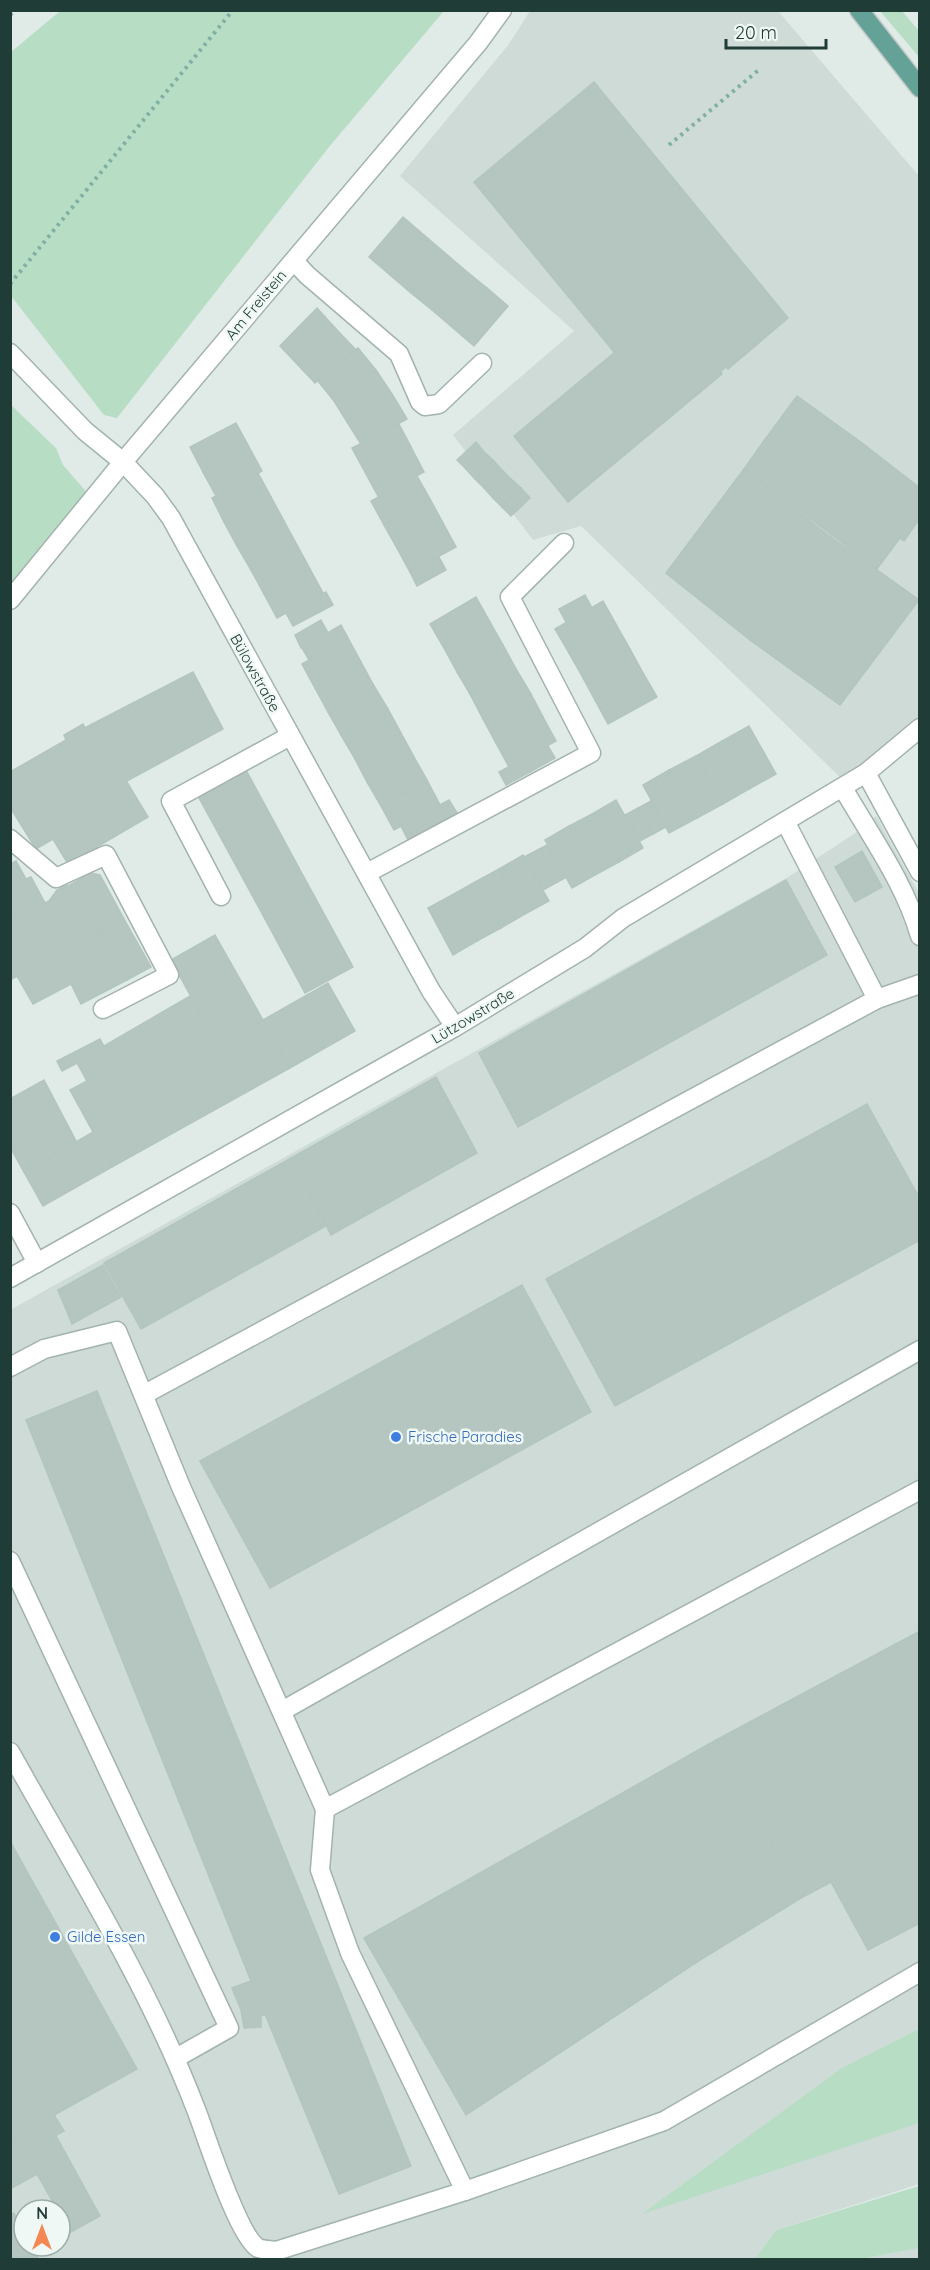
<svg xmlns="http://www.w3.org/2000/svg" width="930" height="2270" font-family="Quicksand,sans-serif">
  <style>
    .built { fill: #cedbd6; fill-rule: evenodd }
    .green { fill: #b8ddc5 }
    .building { fill: #b5c6c0; stroke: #b2c5be; stroke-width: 1.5 }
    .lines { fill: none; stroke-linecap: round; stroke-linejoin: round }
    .lane-casing { stroke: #a3b3ae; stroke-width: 21 }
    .street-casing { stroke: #a3b3ae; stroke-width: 21 }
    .primary-casing { stroke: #c1c8c7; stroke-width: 21 }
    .path { stroke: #80afa4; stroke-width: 4; stroke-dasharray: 3 4.5; stroke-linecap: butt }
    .lane { stroke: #fff; stroke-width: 18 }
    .street { stroke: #fff; stroke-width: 18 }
    .primary { stroke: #64a196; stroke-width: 18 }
    .shop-dot { fill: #3f7fe0; stroke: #f0f8f5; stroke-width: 2 }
    .labels { text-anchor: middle; stroke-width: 5; stroke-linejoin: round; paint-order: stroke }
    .street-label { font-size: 15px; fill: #203c36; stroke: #f0f8f5 }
    .shop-label { font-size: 15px; fill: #366cbe; stroke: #f0f8f5; text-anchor: start }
  </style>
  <rect width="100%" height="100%" fill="#e0ebe7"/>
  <!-- built -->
  <g class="built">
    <path d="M530 11H778L919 176V724L845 782 581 526 533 540 453 435 574 331 400 176 509 44Z"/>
    <path d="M876 816 920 895 919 2184 776 2230 755 2259H11L10 1310 785 879 854 834ZM24 2210H60V2246H24Z"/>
    <path d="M919 2248V2259H861Z"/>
  </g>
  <!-- green -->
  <g class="green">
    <path d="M60 11H444L329 147 117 418 104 415 11 296V52Z"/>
    <path d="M880 11H902L919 31V57Z"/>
    <path d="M11 405 56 448 63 465 90 496 11 593Z"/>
    <path d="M919 2029V2123L642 2214 842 2068Z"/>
    <path d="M919 2186V2248L861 2259H755L776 2230Z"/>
  </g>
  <!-- building -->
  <g class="building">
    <path d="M594 82 788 318 728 369 726 367 720 372 668 308 614 352 474 182Z"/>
    <path d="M403 217 424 235 390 275 369 257Z"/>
    <path d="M424 235 445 253 411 293 390 275Z"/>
    <path d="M445 253 466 271 432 310 411 293Z"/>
    <path d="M466 271 487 288 453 328 432 310Z"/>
    <path d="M487 288 508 306 474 346 453 328Z"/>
    <path d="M317 308 336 329 298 365 280 346Z"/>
    <path d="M668 308 722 374 568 502 514 436Z"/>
    <path d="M336 329 356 350 358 348 315 383 298 365Z"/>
    <path d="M358 348 376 370 334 401 318 381Z"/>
    <path d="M376 370 392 394 347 422 334 401Z"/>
    <path d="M392 394 407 419 361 444 347 422Z"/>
    <path d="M797 396 866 446 835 492 766 438Z"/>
    <path d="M236 423 249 447 203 472 190 447Z"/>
    <path d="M399 424 411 447 365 472 352 448Z"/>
    <path d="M766 438 900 538 877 569 744 469Z"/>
    <path d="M476 442 484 452 466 469 457 460Z"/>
    <path d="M866 446 920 488V518L904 541 835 492Z"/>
    <path d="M249 447 262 471 216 496 203 472Z"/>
    <path d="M411 447 424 472 378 496 365 472Z"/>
    <path d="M484 452 493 460 475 479 466 469Z"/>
    <path d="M493 460 502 470 484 488 475 479Z"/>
    <path d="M744 469 824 532 750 640 666 573Z"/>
    <path d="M502 470 511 479 493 498 484 488Z"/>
    <path d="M258 473 271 497 224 522 212 498Z"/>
    <path d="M417 476 430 499 384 525 371 501Z"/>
    <path d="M511 479 521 488 502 507 493 498Z"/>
    <path d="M521 488 530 498 511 516 502 507Z"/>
    <path d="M271 497 284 521 237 546 224 522Z"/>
    <path d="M430 499 443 523 397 548 384 525Z"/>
    <path d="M284 521 297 545 251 570 237 546Z"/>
    <path d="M443 523 456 547 410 572 397 548Z"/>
    <path d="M824 532 919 600 840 705 750 640Z"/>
    <path d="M297 545 310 569 264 594 251 570Z"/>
    <path d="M439 557 446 570 417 586 410 572Z"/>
    <path d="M310 569 323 593 277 618 264 594Z"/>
    <path d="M326 592 333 605 293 626 286 613Z"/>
    <path d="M585 595 592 608 566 622 559 609Z"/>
    <path d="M476 597 490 622 444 648 430 624Z"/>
    <path d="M603 601 617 626 569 653 555 629Z"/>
    <path d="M321 620 328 633 301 648 295 635Z"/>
    <path d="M490 622 503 645 457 672 444 648Z"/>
    <path d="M341 625 348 638 309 660 302 648Z"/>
    <path d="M617 626 630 649 582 676 569 653Z"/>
    <path d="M348 638 361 662 315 688 302 664Z"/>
    <path d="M503 645 516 669 470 694 457 672Z"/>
    <path d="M630 649 643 673 595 700 582 676Z"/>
    <path d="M361 662 374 686 328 712 315 688Z"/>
    <path d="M516 669 531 694 483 719 470 694Z"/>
    <path d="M193 672 223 729 125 782 92 724Z"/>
    <path d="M643 673 657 697 608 724 595 700Z"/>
    <path d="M374 686 388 709 341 735 328 712Z"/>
    <path d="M531 694 543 717 496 743 483 719Z"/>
    <path d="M388 709 401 733 355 759 341 735Z"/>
    <path d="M543 717 556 741 509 767 496 743Z"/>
    <path d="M83 724 85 728 92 724 148 817 68 864 53 839 36 849 10 807V772L66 740 64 735Z"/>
    <path d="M749 726 776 774 749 789 722 741Z"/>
    <path d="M401 733 414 757 367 782 355 759Z"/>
    <path d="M722 741 749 789 723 804 696 756Z"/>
    <path d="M548 746 555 758 530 772 523 759Z"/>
    <path d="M696 756 723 804 697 818 669 770Z"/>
    <path d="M414 757 427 780 381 806 367 782Z"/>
    <path d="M523 759 530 772 506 785 499 772Z"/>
    <path d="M246 770 299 868 252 895 198 796Z"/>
    <path d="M669 770 697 818 669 833 643 785Z"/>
    <path d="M427 780 440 805 394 830 381 806Z"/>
    <path d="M449 800 457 813 432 826 425 813Z"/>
    <path d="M616 800 643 848 619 862 592 814Z"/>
    <path d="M651 801 666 827 653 834 638 808Z"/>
    <path d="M638 808 653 834 640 841 625 815Z"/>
    <path d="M425 813 432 826 408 840 401 826Z"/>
    <path d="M592 814 619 862 595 875 569 826Z"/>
    <path d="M569 826 595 875 572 888 545 840Z"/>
    <path d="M547 845 565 878 543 890 524 857Z"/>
    <path d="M862 851 882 887 855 902 835 867Z"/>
    <path d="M523 855 549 901 525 914 499 869Z"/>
    <path d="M16 861 26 879 31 877 45 903 10 921V864Z"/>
    <path d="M299 868 353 967 305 993 252 895Z"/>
    <path d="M499 869 525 914 501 928 475 882Z"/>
    <path d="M91 873 100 875 124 919 99 933 68 886Z"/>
    <path d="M786 880 827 955 518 1127 479 1053Z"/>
    <path d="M475 882 501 928 477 941 452 895Z"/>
    <path d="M67 885 99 933 10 980V921L49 901 57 890Z"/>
    <path d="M452 895 477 941 453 955 428 908Z"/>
    <path d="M124 919 151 967 127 980 101 932Z"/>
    <path d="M101 932 127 980 81 1004 71 984 33 1004 17 976Z"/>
    <path d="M215 935 263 1020 218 1046 171 960Z"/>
    <path d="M328 983 355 1031 290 1068 263 1020Z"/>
    <path d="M190 996 218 1046 86 1119 70 1090 115 1066 104 1046Z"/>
    <path d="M263 1020 290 1068 245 1093 218 1046Z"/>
    <path d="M100 1039 115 1066 87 1081 77 1063 62 1071 57 1061Z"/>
    <path d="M218 1046 245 1093 112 1167 86 1119Z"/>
    <path d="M436 1077 477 1153 331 1235 291 1158Z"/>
    <path d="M44 1080 76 1141 24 1172 10 1147V1099Z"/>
    <path d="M867 1104 920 1199V1240L615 1406 546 1279Z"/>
    <path d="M93 1132 112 1167 43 1206 24 1172Z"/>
    <path d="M291 1158 326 1226 141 1329 104 1263Z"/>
    <path d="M103 1265 121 1297 72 1324 58 1290Z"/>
    <path d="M522 1285 591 1412 270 1588 200 1461Z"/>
    <path d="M97 1391 411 2166 339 2194 265 2014 261 2016V2027L244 2028 241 2010 232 1988 251 1981 26 1420Z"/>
    <path d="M920 1631V1923L868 1950 831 1882 801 1898 716 1740Z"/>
    <path d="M716 1740 801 1898 697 1962 610 1800Z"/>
    <path d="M610 1800 697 1962 466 2115 364 1938Z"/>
    <path d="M10 1841 137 2069 54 2115 64 2131 25 2152 16 2136 10 2139Z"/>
    <path d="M16 2136 25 2152 56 2136 100 2216 60 2238V2210H49L55 2206 37 2174 10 2189V2139Z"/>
    <path d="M14 2213 24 2232V2246H31L39 2260H10V2215Z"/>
  </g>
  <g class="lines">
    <defs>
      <g id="lane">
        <path d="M294 261 307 275 399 354 420 402 425 406 439 404 482 363"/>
        <path d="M866 773 920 872"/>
        <path d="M843 788C870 835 905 883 920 936"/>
        <path d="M786 823 877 999"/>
        <path d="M10 839 56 878 106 855 169 975 103 1009"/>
        <path d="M367 873 591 753 510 597 564 543"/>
        <path d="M221 896 171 801 290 736"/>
        <path d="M10 1367 44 1349 117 1331 181 1487 325 1809 320 1870 350 1953 465 2191 276 2251C271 2250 263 2250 258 2248 238 2236 207 2138 197 2112 149 1986 76 1870 10 1752"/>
        <path d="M145 1394 877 999 920 984"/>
        <path d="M10 1561 229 2028 176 2058"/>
        <path d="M282 1711 920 1350"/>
        <path d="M325 1809 920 1490"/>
        <path d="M465 2191 664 2121 920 1972"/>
      </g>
      <g id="street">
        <path d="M10 353 85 431 123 462 155 496 171 518 431 991 455 1027"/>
        <path d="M10 600 123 462 478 43 502 10"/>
        <path d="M10 1213 37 1263"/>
        <path d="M10 1278 455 1027 585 948 623 918 866 773 920 728"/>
      </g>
      <path id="primary" d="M859 10 920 88"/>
    </defs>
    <!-- lane casing -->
    <use href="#lane" class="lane-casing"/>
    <!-- street casing -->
    <use href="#street" class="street-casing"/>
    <!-- primary casing -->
    <use href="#primary" class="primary-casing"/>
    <!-- path -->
    <g class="path">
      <path d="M10 15 16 10"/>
      <path d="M669 145 761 68"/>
      <path d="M10 284 233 10"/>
    </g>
    <!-- lane -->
    <use href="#lane" class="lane"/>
    <!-- street -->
    <use href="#street" class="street"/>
    <!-- primary -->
    <use href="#primary" class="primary"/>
  </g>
  <!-- markers -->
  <g class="shop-dot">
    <circle cx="396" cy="1437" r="6"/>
    <circle cx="55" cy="1937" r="6"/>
  </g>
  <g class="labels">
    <!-- street labels -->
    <g class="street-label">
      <text transform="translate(256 305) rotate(-50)" y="5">Am Freistein</text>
      <text transform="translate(255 673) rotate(61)" y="5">Bülowstraße</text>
      <text transform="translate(473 1016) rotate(-31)" y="5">Lützowstraße</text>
    </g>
    <!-- shop labels -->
    <g class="shop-label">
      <text x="408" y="1442">Frische Paradies</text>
      <text x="67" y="1942">Gilde Essen</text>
    </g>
  </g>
  <!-- border -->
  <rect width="930" height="2270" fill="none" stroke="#203c36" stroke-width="24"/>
  <!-- north arrow -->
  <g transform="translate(42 2228)"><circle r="28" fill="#f0f8f5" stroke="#9dada9" stroke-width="1.5"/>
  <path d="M0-4.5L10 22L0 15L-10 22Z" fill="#f48855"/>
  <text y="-9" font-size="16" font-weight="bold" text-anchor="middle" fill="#203c36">N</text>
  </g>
  <!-- scale -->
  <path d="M726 39v9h100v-9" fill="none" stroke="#203c36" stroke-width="3"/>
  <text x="735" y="39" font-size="18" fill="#203c36" stroke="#f0f8f5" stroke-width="4.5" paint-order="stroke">20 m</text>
</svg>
